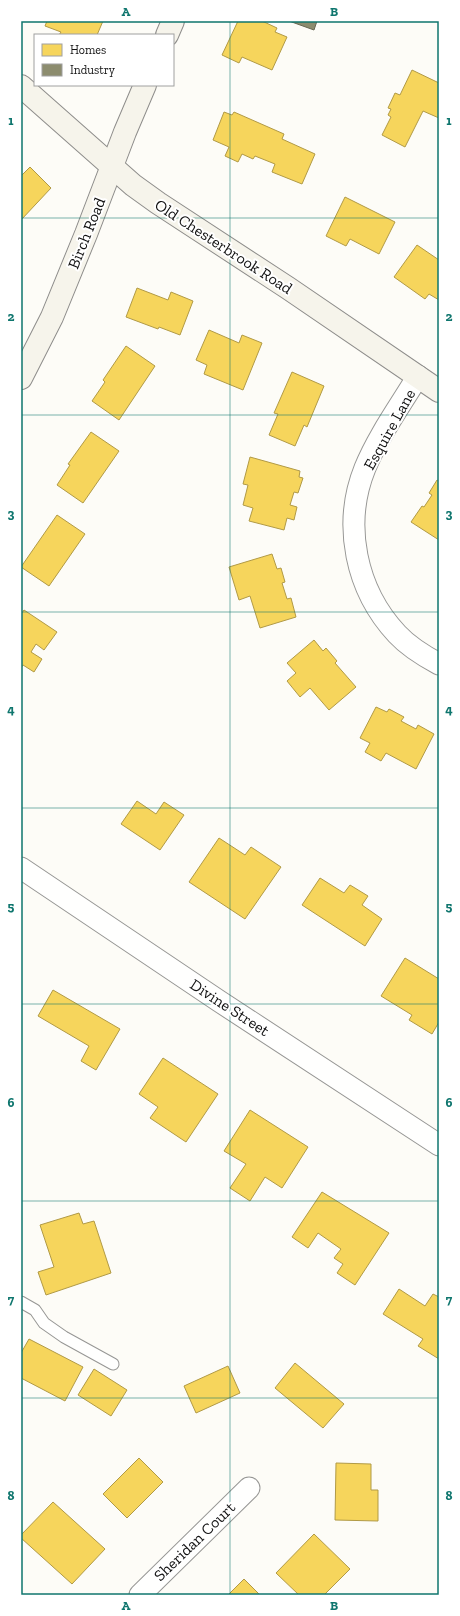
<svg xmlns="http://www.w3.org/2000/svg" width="460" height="1616" font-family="'Zilla Slab',serif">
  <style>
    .homes { fill: #f6d55c; stroke: #b19a46 }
    .industry { fill: #8c8c6e; stroke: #676752 }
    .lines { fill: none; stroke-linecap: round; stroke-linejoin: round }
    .lane-casing { stroke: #979795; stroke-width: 13 }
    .street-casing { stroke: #979795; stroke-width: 23 }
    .secondary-casing { stroke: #8e8d8b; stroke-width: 24 }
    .lane { stroke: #fffffe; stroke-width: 11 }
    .street { stroke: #fffffe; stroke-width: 21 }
    .secondary { stroke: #f6f4eb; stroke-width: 22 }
    .grid { fill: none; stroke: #0f766e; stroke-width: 1; stroke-opacity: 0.55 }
    .labels { text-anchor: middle; stroke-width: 4; stroke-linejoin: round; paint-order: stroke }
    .street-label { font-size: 16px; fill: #111; stroke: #fff }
    .neatline { fill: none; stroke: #0f766e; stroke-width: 1.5 }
    .grid-label { font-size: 13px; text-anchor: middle; font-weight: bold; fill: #0f766e }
  </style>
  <rect width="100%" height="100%" fill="#fdfcf7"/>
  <!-- homes -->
  <g class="homes">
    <path d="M47 21H103L97 35H59L61 32 45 26Z"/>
    <path d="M238 21H262L277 28 275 32 287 37 272 70 242 57 239 63 222 55Z"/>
    <path d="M412 70 439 83V118L423 111 405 147 382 135 391 117 388 115 391 109 388 108 395 93 400 95Z"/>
    <path d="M224 112 232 115 234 112 284 134 282 139 315 154 302 184 272 172 275 164 255 156 253 159 242 154 238 162 225 156 229 147 213 140Z"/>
    <path d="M30 167 51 188 21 220V176Z"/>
    <path d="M345 197 395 222 379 254 350 239 346 246 326 236Z"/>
    <path d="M417 245 439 260V300L429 294 425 299 394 277Z"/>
    <path d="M137 288 168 300 171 292 193 301 180 335 159 327 158 329 126 317Z"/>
    <path d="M209 330 239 343 242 335 262 343 243 390 204 374 207 365 196 360Z"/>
    <path d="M126 346 155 366 119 420 92 401 105 382 103 380Z"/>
    <path d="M292 372 324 386 307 427 304 425 295 446 269 435 278 414 274 413Z"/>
    <path d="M91 432 119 451 83 503 57 485 70 465 68 464Z"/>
    <path d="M250 457 300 471 299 477 303 478 298 493 294 492 290 505 297 507 294 520 287 518 284 530 249 521 253 508 243 505 248 485 243 484Z"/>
    <path d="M437 480 439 481V540L411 522 422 506 424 507 432 495 429 493Z"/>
    <path d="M57 515 85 534 49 586 21 567Z"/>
    <path d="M272 554 277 569 281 568 285 582 282 583 287 599 291 598 296 617 260 628 250 596 239 600 229 567Z"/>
    <path d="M24 610 57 632 44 650 36 644 31 652 42 659 34 672 23 665 21 668V614Z"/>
    <path d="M314 640 323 651 326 648 337 661 335 663 356 687 329 710 310 688 300 697 287 681 296 673 287 663Z"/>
    <path d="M376 707 387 712 389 709 404 717 401 721 416 729 418 725 434 734 416 769 386 753 381 761 365 752 370 743 360 738Z"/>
    <path d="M137 801 156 814 164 802 184 815 160 850 121 824Z"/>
    <path d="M219 838 245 855 251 847 281 867 245 919 189 882Z"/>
    <path d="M320 878 344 893 350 885 368 896 362 905 382 919 365 946 302 905Z"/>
    <path d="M405 958 439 979V1022L432 1034 409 1020 412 1015 381 996Z"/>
    <path d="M53 990 120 1029 96 1070 81 1061 89 1046 38 1016Z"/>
    <path d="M163 1058 218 1094 186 1142 150 1118 158 1107 139 1094Z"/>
    <path d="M250 1110 308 1147 282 1188 265 1177 250 1201 230 1188 246 1164 224 1151Z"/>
    <path d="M322 1192 389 1233 355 1285 337 1273 343 1264 334 1258 341 1249 318 1233 308 1248 292 1237Z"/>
    <path d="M79 1213 83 1224 94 1221 111 1273 46 1295 38 1272 54 1267 40 1225Z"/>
    <path d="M399 1289 425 1306 433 1294 439 1297V1359L418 1346 423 1339 383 1314Z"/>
    <path d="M29 1339 83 1367 65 1401 21 1378V1353Z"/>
    <path d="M295 1363 344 1404 323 1428 275 1388Z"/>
    <path d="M228 1366 240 1393 196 1413 184 1386Z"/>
    <path d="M94 1369 127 1390 111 1416 78 1395Z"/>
    <path d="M139 1458 163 1482 127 1518 103 1494Z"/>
    <path d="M336 1463 371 1464V1490H378V1521L335 1520Z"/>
    <path d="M53 1502 105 1549 72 1584 21 1538V1535Z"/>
    <path d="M314 1534 350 1569 324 1595H299L276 1573Z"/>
    <path d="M244 1579 260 1595H228Z"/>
  </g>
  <!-- industry -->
  <path class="industry" d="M289 21H317L314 30Z"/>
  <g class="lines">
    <defs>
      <path id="lane" d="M21 1302 35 1310 44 1323 64 1337 113 1364"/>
      <g id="street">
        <path d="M418 376C400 406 378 436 365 468 342 525 356 590 397 634 409 647 424 656 439 664"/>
        <path d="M21 868 219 1001 439 1145"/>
        <path d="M140 1595 249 1488"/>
      </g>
      <g id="secondary">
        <path d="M167 35 173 21"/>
        <path d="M21 86 133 185 158 203 288 288 439 391"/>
        <path d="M21 378 52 317 86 234 125 132 145 85"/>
      </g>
    </defs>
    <!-- lane casing -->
    <use href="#lane" class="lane-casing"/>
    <!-- street casing -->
    <use href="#street" class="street-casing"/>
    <!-- secondary casing -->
    <use href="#secondary" class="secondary-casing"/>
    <!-- lane -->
    <use href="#lane" class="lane"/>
    <!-- street -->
    <use href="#street" class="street"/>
    <!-- secondary -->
    <use href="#secondary" class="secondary"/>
  </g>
  <!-- grid -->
  <path class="grid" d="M230 21V1595M21 218H439M21 415H439M21 612H439M21 808H439M21 1004H439M21 1201H439M21 1398H439"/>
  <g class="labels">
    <!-- street labels -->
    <g class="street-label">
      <text transform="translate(86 233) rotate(-68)" y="6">Birch Road</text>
      <text transform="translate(224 246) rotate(33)" y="6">Old Chesterbrook Road</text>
      <text transform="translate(389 429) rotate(-61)" y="6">Esquire Lane</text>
      <text transform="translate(230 1007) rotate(33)" y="6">Divine Street</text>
      <text transform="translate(194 1541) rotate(-44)" y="6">Sheridan Court</text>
    </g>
  </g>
  <!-- border -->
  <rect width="460" height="1616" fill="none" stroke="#ffffff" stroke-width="44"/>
  <!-- legend -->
  <rect x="34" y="34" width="140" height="52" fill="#ffffff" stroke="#a0a0a0"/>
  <rect x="42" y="44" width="20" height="12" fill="#f6d55c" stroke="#a0a0a0"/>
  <text x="70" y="54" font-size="12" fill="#111111">Homes</text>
  <rect x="42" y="64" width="20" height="12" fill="#8c8c6e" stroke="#a0a0a0"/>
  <text x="70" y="74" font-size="12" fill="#111111">Industry</text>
  <rect x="22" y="22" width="416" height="1572" class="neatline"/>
  <g class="grid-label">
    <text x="126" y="16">A</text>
    <text x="334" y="16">B</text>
    <text x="11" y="125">1</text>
    <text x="449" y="125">1</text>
    <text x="11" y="321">2</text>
    <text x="449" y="321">2</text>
    <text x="11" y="518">3</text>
    <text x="449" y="518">3</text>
    <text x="11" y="714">4</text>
    <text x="449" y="714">4</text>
    <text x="11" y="911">5</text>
    <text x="449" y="911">5</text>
    <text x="11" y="1107">6</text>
    <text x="449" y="1107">6</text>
    <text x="11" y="1304">7</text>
    <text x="449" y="1304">7</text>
    <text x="11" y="1500">8</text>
    <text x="449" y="1500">8</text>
    <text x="126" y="1610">A</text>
    <text x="334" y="1610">B</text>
  </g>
</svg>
